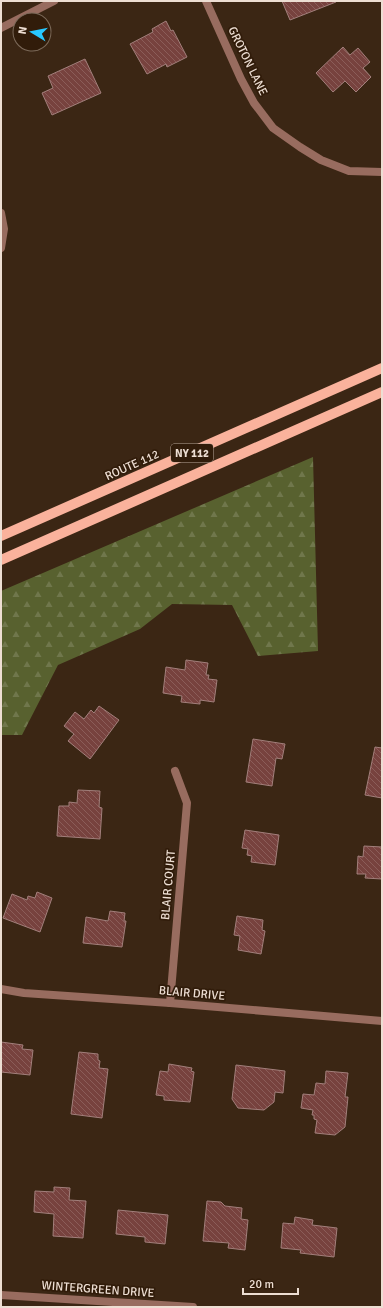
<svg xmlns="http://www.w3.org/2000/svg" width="383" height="1308" font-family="Signika,sans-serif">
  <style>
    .forest { fill: url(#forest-firs) }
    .building { fill: url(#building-back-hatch); stroke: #a27f7b }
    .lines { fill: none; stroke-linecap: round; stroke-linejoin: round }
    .minor { stroke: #986c5f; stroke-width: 8 }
    .primary { stroke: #fab29c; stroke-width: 10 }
    .labels { text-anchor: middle; stroke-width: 3.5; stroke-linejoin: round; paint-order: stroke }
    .shield { fill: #311c0a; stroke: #b5a497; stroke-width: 1 }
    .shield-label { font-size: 11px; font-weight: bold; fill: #edded3 }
    .street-label { font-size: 12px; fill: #edded3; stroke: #311c0a }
  </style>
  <defs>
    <pattern id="forest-firs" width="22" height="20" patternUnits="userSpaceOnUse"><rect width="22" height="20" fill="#58612f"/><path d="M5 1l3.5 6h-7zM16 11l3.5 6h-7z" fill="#70774c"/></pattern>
    <pattern id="building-back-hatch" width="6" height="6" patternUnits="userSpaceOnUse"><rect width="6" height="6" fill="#77423e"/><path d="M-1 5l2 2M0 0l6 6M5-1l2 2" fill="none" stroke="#8b5d59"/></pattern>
  </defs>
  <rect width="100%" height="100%" fill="#3b2614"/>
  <!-- forest -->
  <path class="forest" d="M313 457 318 651 258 656 232 605 172 604 140 629 58 665 22 735H1V591Z"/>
  <!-- building -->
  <g class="building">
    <path d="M282 1H336V2L290 20Z"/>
    <path d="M166 21 171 31 173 30 187 57 167 67 166 64 147 74 130 44 153 32 152 29Z"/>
    <path d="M343 47 350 55 358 48 370 62 363 68 371 77 356 92 345 81 333 92 316 73Z"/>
    <path d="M85 59 101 93 52 115 42 93 53 88 48 76Z"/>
    <path d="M186 660 208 663 206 675H209L208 679 217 680 214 702 200 700V704L181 702 182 696 163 693 166 667 185 670Z"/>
    <path d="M99 706 119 720 90 759 68 741 74 734 64 726 75 712 84 719 91 710 94 713Z"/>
    <path d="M253 739 285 744 282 759 276 758 272 786 246 782Z"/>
    <path d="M375 747 382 748V798L365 795Z"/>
    <path d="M78 790 100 791 99 807 102 808 100 839 57 836 59 806H69V802L77 803Z"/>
    <path d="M245 830 279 835 275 865 251 862 252 856 247 855 248 849 242 848Z"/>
    <path d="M364 846 382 847V879L365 878 366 874H357L358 856 363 857Z"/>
    <path d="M37 892 52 898 40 932 3 918 12 894 27 900 28 896 35 898Z"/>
    <path d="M110 911 125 913 124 921H126L122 947 83 943 86 917 108 921Z"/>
    <path d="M237 916 263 920 262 930 265 931 261 954 238 950 240 936 234 935Z"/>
    <path d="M1 1042 23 1045 22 1049 33 1050 30 1075 1 1072Z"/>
    <path d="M79 1052 98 1054V1060L100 1061 99 1068 108 1069 102 1118 71 1114Z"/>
    <path d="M169 1064 192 1068 191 1071 194 1072 190 1102 164 1100V1096L156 1095 160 1071 168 1072Z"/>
    <path d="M236 1065 285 1071 283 1093 275 1092 274 1102 264 1110 238 1108 232 1099Z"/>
    <path d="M326 1071 348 1073 345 1097H348L345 1127 335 1135 315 1133 317 1120 314 1119V1115H312L313 1110 301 1108 303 1094 314 1095 316 1083 325 1084Z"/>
    <path d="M54 1187 70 1188 69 1200 86 1201 83 1238 53 1236 54 1214 34 1212 35 1191 54 1192Z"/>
    <path d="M207 1201 221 1202 225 1206 242 1208 241 1219 248 1220 245 1250 228 1248 229 1243 203 1241Z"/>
    <path d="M118 1210 168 1215 165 1244 145 1242V1237L116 1234Z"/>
    <path d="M295 1217 313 1220 312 1225 337 1228 334 1257 300 1253 301 1250 281 1248 283 1223 294 1224Z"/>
  </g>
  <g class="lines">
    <!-- minor -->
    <g class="minor">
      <path d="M206 1 241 79 254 103 273 128 300 147 321 160 349 171 382 172"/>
      <path d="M1 28 54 1"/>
      <path d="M1 213 4 229 1 248"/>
      <path d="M1 989 24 993 170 1003 382 1021"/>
      <path d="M170 1003 187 803 175 771"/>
      <path d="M1 1295 193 1307"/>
    </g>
    <!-- primary -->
    <g class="primary">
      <path d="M1 536 382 368"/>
      <path d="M1 560 382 392"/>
    </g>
  </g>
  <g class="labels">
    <!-- shield labels -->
    <rect class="shield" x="171" y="444" width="42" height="18" rx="3"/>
    <g class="shield-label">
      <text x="192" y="457">NY 112</text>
    </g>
    <!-- street labels -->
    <g class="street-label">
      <text transform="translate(248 61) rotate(64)" y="4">GROTON LANE</text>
      <text transform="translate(132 465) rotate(-24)" y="4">ROUTE 112</text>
      <text transform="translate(168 885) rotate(-85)" y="4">BLAIR COURT</text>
      <text transform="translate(192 993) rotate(5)" y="4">BLAIR DRIVE</text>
      <text transform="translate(98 1289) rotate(4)" y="4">WINTERGREEN DRIVE</text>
    </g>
  </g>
  <!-- border -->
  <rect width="383" height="1308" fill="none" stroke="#edded3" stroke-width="4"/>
  <!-- north arrow -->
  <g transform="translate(32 32) rotate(280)"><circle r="19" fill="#311c0a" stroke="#7c6a5a"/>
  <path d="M0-3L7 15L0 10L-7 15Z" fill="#28c8ff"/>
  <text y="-6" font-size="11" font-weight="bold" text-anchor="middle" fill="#edded3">N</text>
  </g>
  <!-- scale -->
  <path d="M243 1288v6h55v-6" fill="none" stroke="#edded3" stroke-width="2"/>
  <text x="249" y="1288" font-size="12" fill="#edded3" stroke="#311c0a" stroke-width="3" paint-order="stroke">20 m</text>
</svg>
